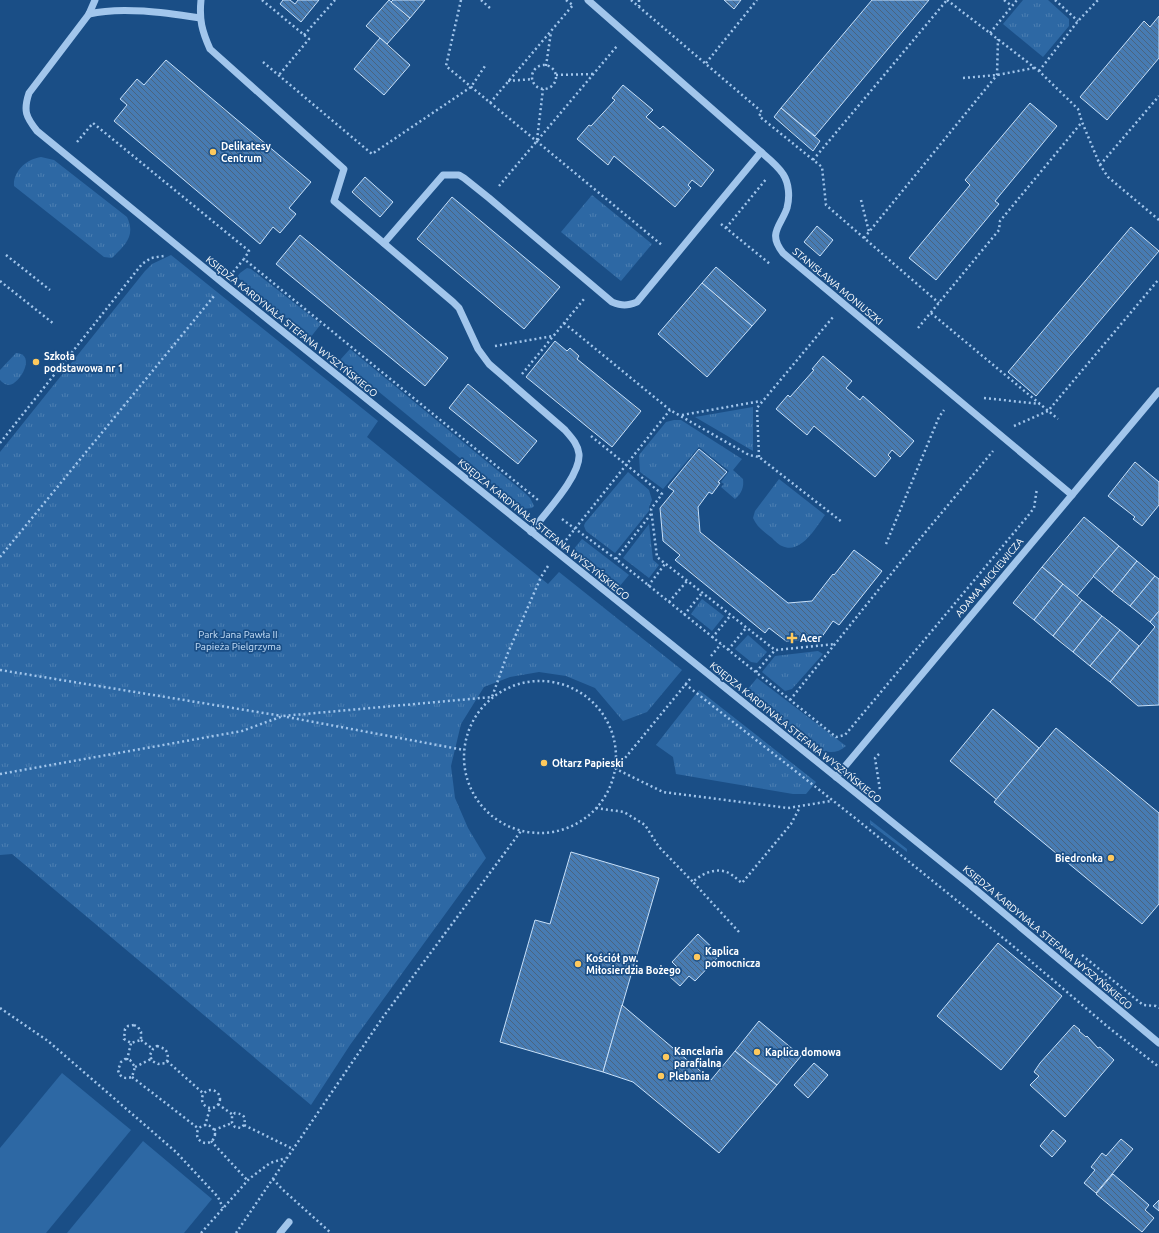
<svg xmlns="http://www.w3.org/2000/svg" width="1159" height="1233" font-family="Ubuntu,sans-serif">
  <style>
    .grass { fill: url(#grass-tufts) }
    .pitch { fill: #2d68a4 }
    .building { fill: url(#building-back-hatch); stroke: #c7e0f9 }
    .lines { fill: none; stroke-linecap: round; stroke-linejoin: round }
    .path { stroke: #a2c6ec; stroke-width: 2.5; stroke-dasharray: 2 3; stroke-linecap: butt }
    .minor { stroke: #a2c6ec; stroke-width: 7 }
    .poi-dot { fill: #fec95d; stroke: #1a4e86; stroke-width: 1.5 }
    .labels { text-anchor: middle; stroke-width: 3.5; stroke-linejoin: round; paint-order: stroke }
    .poi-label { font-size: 10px; font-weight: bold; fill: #fff; stroke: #1a4e86; text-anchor: start }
    .street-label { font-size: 10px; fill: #fff; stroke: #1a4e86 }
    .park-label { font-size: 10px; fill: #c7e0f9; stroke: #1a4e86 }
  </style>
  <defs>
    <pattern id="grass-tufts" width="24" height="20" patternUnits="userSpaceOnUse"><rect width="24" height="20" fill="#2d68a4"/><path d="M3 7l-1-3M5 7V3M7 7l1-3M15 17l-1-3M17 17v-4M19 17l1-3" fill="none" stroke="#4c7fb2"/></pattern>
    <pattern id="building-back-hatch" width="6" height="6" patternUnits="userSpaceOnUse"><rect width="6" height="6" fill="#477bb2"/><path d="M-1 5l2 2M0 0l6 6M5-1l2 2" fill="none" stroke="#4a647f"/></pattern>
  </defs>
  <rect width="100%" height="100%" fill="#1a4e86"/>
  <!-- grass -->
  <g class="grass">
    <path d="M1023 0H1048L1069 19V26L1043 57 1003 24Z"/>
    <path d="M41 157 54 160 127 217C136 236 125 245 112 258L104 257 14 186C13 171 27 159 41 157Z"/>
    <path d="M592 195 652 244 621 281 561 232Z"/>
    <path d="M171 255 378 421 367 437 548 584 559 572 682 670 647 712 623 721 595 688 566 676 539 672 510 677 484 687 461 724 451 766 455 798 468 828 486 858 350 1045 311 1105 12 854 0 855V452L145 271 152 264Z"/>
    <path d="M247 268 251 269 321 324 310 338 237 277 240 273Z"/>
    <path d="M350 349 525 493 530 498 534 506 532 508 522 509 340 360Z"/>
    <path d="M16 353C37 354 20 384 9 385 5 385 2 382 0 380V370Z"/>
    <path d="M753 407V451L695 417Z"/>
    <path d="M674 420H681L742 459 733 470 743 479C744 487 742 493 735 499L721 487 724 484 721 482 729 471 699 447 663 489 640 472 639 455 666 422Z"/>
    <path d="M628 472 649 490 652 500 649 507V511L615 553 586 531 584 526 585 523Z"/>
    <path d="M779 479 825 515C816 527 801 555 782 546 779 545 775 541 772 538 764 532 757 527 753 518L755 511Z"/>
    <path d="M649 524 653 560 659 565 649 578 623 558Z"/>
    <path d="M582 539 629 575 619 587 573 550Z"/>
    <path d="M702 599 724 616 712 631 691 614Z"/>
    <path d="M748 635 767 652 757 663 751 662 735 649Z"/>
    <path d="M818 651 823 654 792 689 785 691 762 672 775 656Z"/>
    <path d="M757 678 846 746C837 754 828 753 817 749L749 694 748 689Z"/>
    <path d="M699 690 816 782 806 794H793L676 774 673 757 656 745Z"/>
    <path d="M870 820 907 849V852L870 824Z"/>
  </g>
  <!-- pitch -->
  <g class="pitch">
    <path d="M62 1073 131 1130 46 1233H0V1148Z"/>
    <path d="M143 1141 212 1199 184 1233H67Z"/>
  </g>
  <!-- building -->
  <g class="building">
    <path d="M283 0H290L295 4 298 0H319L301 22 280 4Z"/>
    <path d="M389 0 410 18 387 44 366 26Z"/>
    <path d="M393 0H425L410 18 391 2Z"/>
    <path d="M724 0H741L734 9Z"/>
    <path d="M872 0H929L815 136 781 108Z"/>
    <path d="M1159 16V58L1107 120 1080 97 1144 21 1150 27Z"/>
    <path d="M380 38 410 65 384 95 354 69Z"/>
    <path d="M166 60 311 182 289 208 296 214 280 233 273 227 260 244 114 121 127 105 120 99 137 79 144 85Z"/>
    <path d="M623 85 653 110 646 117 660 129 663 126 714 170 701 187 692 180 688 185 691 188 675 207 614 156 608 165 577 139 589 125 591 126 615 100 612 98Z"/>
    <path d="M1030 103 1057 126 995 201 999 204 936 280 909 258 970 185 965 180Z"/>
    <path d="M781 108 820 141 813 151 774 117Z"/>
    <path d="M365 177 393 202 380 217 352 192Z"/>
    <path d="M452 197 560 287 524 329 417 239Z"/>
    <path d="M817 226 833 240 820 256 804 242Z"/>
    <path d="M1131 227 1159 251 1036 396 1008 372Z"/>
    <path d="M300 235 448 358 425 386 276 264Z"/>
    <path d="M716 267 766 310 752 326 702 283Z"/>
    <path d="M702 283 752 326 707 377 658 334Z"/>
    <path d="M555 341 567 351 570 348 579 356 577 359 641 411 612 447 526 377Z"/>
    <path d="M823 356 852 381 846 388 860 400 863 396 914 441 900 457 892 450 888 455 891 458 875 477 814 426 807 435 776 409 788 395 790 397 814 370 812 369Z"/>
    <path d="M468 384 537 441 518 464 449 408Z"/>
    <path d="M699 449 727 472 718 482 720 483 712 494 709 492 698 507 700 532 788 603 812 601 833 574 834 575 854 550 882 571 839 625 833 621 821 638 786 641 769 628 765 633 675 560 680 555 663 541 660 508 674 491 668 487Z"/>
    <path d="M1135 462 1159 482V505L1142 526 1133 519 1135 517 1108 496Z"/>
    <path d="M1084 517 1119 546 1077 596 1042 567Z"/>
    <path d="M1119 546 1137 561 1112 592 1093 576Z"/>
    <path d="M1137 561 1155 576 1130 606 1112 592Z"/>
    <path d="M1042 567 1063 584 1034 620 1013 603Z"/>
    <path d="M1155 576 1159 579V611L1150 622 1130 606Z"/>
    <path d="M1063 584 1082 600 1053 636 1034 620Z"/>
    <path d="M1082 600 1102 616 1073 652 1053 636Z"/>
    <path d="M1159 611V705L1138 706 1110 682 1155 627 1150 622Z"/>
    <path d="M1102 616 1120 630 1090 666 1073 652Z"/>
    <path d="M1120 630 1139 646 1110 682 1090 666Z"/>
    <path d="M993 709 1039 748 997 800 950 761Z"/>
    <path d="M1056 728 1159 813V904L1142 924 994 802Z"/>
    <path d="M571 852 659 878 603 1072 500 1042 535 920 550 924Z"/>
    <path d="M698 934 720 955 695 981 689 976 680 986 669 976 677 967 672 962Z"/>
    <path d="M998 943 1062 996 1001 1070 937 1016Z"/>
    <path d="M622 1005 711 1080 735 1051 777 1085 719 1153 633 1082 603 1072Z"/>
    <path d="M759 1021 801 1056 777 1085 735 1051Z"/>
    <path d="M1074 1025 1080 1030 1079 1031 1086 1037 1087 1036 1098 1048 1100 1047 1114 1060 1065 1117 1030 1085 1039 1076 1034 1072 1040 1063Z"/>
    <path d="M814 1063 828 1075 808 1098 794 1085Z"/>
    <path d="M1053 1130 1066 1141 1052 1157 1040 1146Z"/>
    <path d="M1121 1139 1133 1149 1096 1193 1084 1183 1095 1170 1091 1167 1102 1153 1106 1156Z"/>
    <path d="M1113 1174 1149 1205 1145 1210 1154 1218 1142 1232 1096 1194Z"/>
    <path d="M1159 1200V1211L1153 1206Z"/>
  </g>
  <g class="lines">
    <!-- path -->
    <g class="path">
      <path d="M262 0 309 39 279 75"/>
      <path d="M461 0 446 66 663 246"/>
      <path d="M481 0 491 9"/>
      <path d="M566 0 574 6"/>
      <path d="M631 0 762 112 759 116 822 167 826 205 939 303"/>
      <path d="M639 0V6"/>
      <path d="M947 0 1039 71 1078 109 1082 122 1100 165 1108 177 1159 220"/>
      <path d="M1004 0 1012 6"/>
      <path d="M1055 0 1078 21"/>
      <path d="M990 33 1017 0"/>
      <path d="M304 35 335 0"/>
      <path d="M263 62 372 154 471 87 485 66"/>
      <path d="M706 63 757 0"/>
      <circle cx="544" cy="77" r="12"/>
      <path d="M546 66 551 32"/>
      <path d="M1039 71 1078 21 1098 0"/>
      <path d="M556 75 593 74"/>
      <path d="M963 78 997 75 1034 68"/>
      <path d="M508 81 533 79"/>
      <path d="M490 103 573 5"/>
      <path d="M537 140 543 89"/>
      <path d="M77 142 93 123 249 251 244 259"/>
      <path d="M813 160 947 0"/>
      <path d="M1100 165 1159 96"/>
      <path d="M499 186 617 46"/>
      <path d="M861 200 869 232"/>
      <path d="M721 224 770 264"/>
      <path d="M726 228 767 178"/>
      <path d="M864 238 997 75 998 39"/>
      <path d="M6 255 50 290"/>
      <path d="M233 272 244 259 538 500"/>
      <path d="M0 281 54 324"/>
      <path d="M931 313 1058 419"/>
      <path d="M564 323 670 410 749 455 759 457 842 522"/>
      <path d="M918 328 999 230 1000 221 1082 122"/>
      <path d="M495 346 553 336"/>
      <path d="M522 374 584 299"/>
      <path d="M984 398 1040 404"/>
      <path d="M682 415 761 401"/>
      <path d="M1014 426 1048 411 1159 279"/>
      <path d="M591 436 662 494 651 509 657 557 775 650 835 644"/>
      <path d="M0 443 142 264 151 258 164 256"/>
      <path d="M759 457 757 408 833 317"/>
      <path d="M562 519 616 559 836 737 845 735 1027 517 1034 508 1037 488"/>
      <path d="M566 540 670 410"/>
      <path d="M886 544 939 417 944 410"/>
      <path d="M0 557 214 296"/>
      <path d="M616 559 651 514"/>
      <path d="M648 586 665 564"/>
      <path d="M669 602 687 581"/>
      <path d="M684 615 702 593"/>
      <path d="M712 638 730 616"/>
      <path d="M728 650 746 628"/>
      <path d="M711 656 721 644"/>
      <path d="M0 670 282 716"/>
      <path d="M756 672 775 650"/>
      <path d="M690 679 616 769 663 792 788 808 831 801"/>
      <circle cx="540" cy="757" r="76"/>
      <path d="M685 684 855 818 1013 946 1108 1027 1159 1067"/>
      <path d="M790 700 904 558 993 451"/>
      <path d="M287 717 464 750"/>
      <path d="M879 754 875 758 880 790"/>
      <path d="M0 774 242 731 283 716 492 697 507 655 541 577 548 566"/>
      <path d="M596 808 624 812 645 825 659 847 693 882"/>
      <path d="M739 932 693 882C702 873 717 867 729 873 734 876 738 880 742 883L791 824 800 807"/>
      <path d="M1082 955 1143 1005 1156 1006 1159 1008"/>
      <path d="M0 1008 48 1041 176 1152 218 1197 223 1208"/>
      <path d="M134 1025 138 1027 141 1032V1040L131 1043 124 1039 125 1029 128 1026Z"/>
      <path d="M141 1040 153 1049"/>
      <path d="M157 1046 165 1049C168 1053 169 1058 166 1063L158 1064 152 1061 150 1055 153 1049Z"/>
      <path d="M125 1059 130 1060 135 1067 132 1077C125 1079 120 1078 118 1070L121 1062Z"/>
      <path d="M127 1060 131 1043"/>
      <path d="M167 1061 204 1094"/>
      <path d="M135 1067 151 1059"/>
      <path d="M132 1077 199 1129"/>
      <circle cx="211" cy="1099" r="9"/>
      <path d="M218 1104 233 1115"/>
      <path d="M244 1125 241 1128 235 1127 232 1123V1116L235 1113C244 1114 246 1117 244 1125L293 1149"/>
      <circle cx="206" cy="1134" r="9"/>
      <path d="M205 1126 210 1108"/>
      <path d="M214 1130 232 1123"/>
      <path d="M211 1141 248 1181"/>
      <path d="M273 1179 282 1189 331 1233"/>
      <path d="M201 1233 249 1179 270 1163 286 1158"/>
      <path d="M236 1233 383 1017 521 831"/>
    </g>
    <!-- minor -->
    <g class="minor">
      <path d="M95 0 89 14 29 93C23 111 26 117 37 131L224 284 969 884 1159 1043"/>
      <path d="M201 0C199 20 202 31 210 49L344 169 334 201 453 302 459 308 478 349 489 364 565 430C571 437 578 444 579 454 581 476 544 514 531 532"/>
      <path d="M588 0 761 152C768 158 778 166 783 174 789 183 790 197 787 208 781 226 767 233 783 253L1072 495"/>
      <path d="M89 14C122 6 167 13 200 18"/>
      <path d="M384 243 443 175H459L464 178 489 198 612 302C622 306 627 306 637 302L761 152"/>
      <path d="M836 777 1159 391"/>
      <path d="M280 1233 289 1222"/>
    </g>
  </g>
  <!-- markers -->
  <g class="poi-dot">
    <circle cx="213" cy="152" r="4"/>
    <circle cx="36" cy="362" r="4"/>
    <path d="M790 632h4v4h4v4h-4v4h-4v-4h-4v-4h4z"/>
    <circle cx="544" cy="763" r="4"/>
    <circle cx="1111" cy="858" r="4"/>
    <circle cx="697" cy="957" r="4"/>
    <circle cx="578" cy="964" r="4"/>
    <circle cx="757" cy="1052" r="4"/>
    <circle cx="666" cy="1057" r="4"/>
    <circle cx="661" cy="1076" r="4"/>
  </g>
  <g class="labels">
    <!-- poi labels -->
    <g class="poi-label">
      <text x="221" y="150">Delikatesy<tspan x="221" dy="12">Centrum</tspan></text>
      <text x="44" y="360">Szkoła<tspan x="44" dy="12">podstawowa nr 1</tspan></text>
      <text x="800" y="642">Acer</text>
      <text x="552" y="767">Ołtarz Papieski</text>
      <text x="1103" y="862" text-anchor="end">Biedronka</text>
      <text x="705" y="955">Kaplica<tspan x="705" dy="12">pomocnicza</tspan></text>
      <text x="586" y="962">Kościół pw.<tspan x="586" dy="12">Miłosierdzia Bożego</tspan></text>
      <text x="674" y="1055">Kancelaria<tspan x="674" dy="12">parafialna</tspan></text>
      <text x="765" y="1056">Kaplica domowa</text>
      <text x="669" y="1080">Plebania</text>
    </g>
    <!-- street labels -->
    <g class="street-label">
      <text transform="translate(838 286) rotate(40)" y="4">STANISŁAWA MONIUSZKI</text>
      <text transform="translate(292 326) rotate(39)" y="4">KSIĘDZA KARDYNAŁA STEFANA WYSZYŃSKIEGO</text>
      <text transform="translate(544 529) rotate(39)" y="4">KSIĘDZA KARDYNAŁA STEFANA WYSZYŃSKIEGO</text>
      <text transform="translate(989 577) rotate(-50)" y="4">ADAMA MICKIEWICZA</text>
      <text transform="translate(796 732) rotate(39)" y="4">KSIĘDZA KARDYNAŁA STEFANA WYSZYŃSKIEGO</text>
      <text transform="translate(1048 937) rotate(40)" y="4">KSIĘDZA KARDYNAŁA STEFANA WYSZYŃSKIEGO</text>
    </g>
    <!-- park labels -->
    <g class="park-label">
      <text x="238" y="638">Park Jana Pawła II<tspan x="238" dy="12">Papieża Pielgrzyma</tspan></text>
    </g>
  </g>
</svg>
